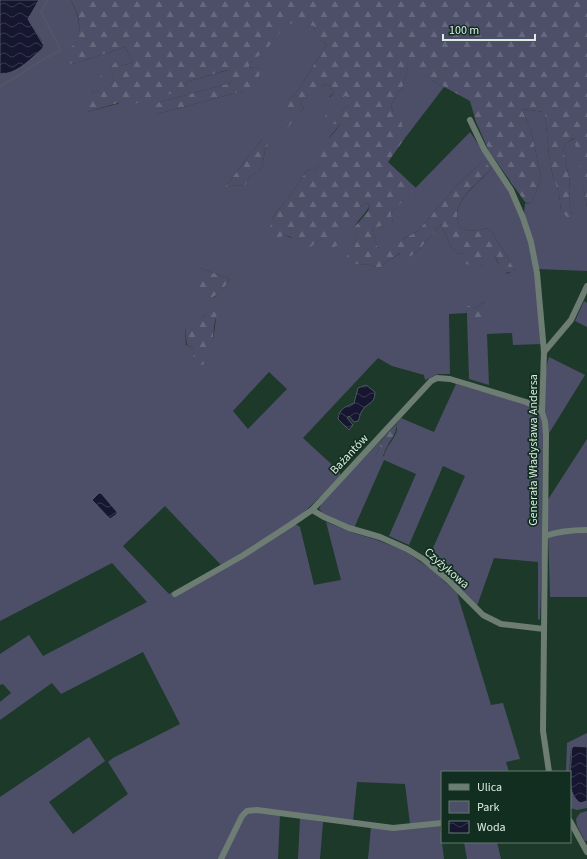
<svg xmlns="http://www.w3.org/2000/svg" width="587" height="859" font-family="'Source Sans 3',sans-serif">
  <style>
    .green { fill: #4d4f69; fill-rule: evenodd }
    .forest { fill: url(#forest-firs) }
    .water { fill: url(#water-waves); stroke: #515666 }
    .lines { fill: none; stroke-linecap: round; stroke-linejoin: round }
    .stream { stroke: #515666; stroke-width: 2 }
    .minor { stroke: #6d7d74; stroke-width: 6 }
    .labels { text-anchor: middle; stroke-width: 3.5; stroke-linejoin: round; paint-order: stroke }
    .street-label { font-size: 12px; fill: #dcede2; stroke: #122e20 }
  </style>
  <defs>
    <pattern id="forest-firs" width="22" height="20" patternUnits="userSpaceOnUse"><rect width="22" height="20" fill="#4d4f69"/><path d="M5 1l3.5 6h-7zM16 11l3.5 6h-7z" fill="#66697e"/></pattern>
    <pattern id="water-waves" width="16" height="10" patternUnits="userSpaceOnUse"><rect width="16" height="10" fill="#161631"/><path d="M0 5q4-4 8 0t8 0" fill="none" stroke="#37384f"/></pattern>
  </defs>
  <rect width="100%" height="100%" fill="#1d3929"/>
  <!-- green -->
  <g class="green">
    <path d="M39 0H71C77 11 84 33 75 44 72 46 69 49 67 51L68 64 77 63 125 47 133 63 120 66H110L114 82 100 91 91 93 87 112 185 86 186 82 228 70 231 83 156 103 157 114 243 91 258 69 255 67 249 68V63C267 50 274 39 287 22L314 26C316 35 318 40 327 44L299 89 289 100 292 111 280 123V128L288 126 304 108 300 104 309 90H319L325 84 330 86 334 93 329 97 345 96 349 98V105L342 111 336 124 340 125 330 136 319 164 315 171 311 169 307 170 290 196 275 214 271 222 281 237 285 235 311 247 320 239 324 240 327 246 341 239C346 224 352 209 367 203L370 204C365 219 348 222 357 241L353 249 354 264 370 265 380 268 387 261 393 258 401 253 411 256 418 251 441 224 451 247 459 254 465 253 476 264 482 266 484 256V247C498 250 498 272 504 273 507 274 513 272 516 272L501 246 496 240 493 233 487 228C477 231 470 232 461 228 446 204 478 185 491 169L485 161H483L457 185 418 231 383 249H380L377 246 372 229 374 227H381L393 223 391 213 470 132 507 187 527 235 535 273 542 344 513 345 512 333 487 334 489 385 469 379 467 317H486L485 302C480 303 478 307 473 309L467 306V313L449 314 450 374H438L425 380 424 375 392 366 378 358 303 438 340 472V475C325 492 310 508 292 522L300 527 314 585 341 580 326 522 354 533 377 540 405 551 432 570 457 593 491 705 503 703 520 759 506 762 509 772H442V821L410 824 405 784 357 782 353 821 250 808 219 859H0V797L89 737 105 761 49 802 73 834 128 794 108 762 113 758 180 724 143 652 61 694 52 683 0 720V702L11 693 3 684 0 685V654L29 635 43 656 147 602 112 563 0 621V74C17 74 30 59 42 49V41L28 19ZM262 139 268 145 265 150 262 167 258 172 250 176 245 186 236 185 225 187ZM200 268 230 279C227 287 218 291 214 298ZM206 314 216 318 213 341 193 361 194 348 186 345 185 327 201 319ZM269 372 287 389 248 429 233 411ZM165 506 221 565 169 594 123 546Z"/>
    <path d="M408 66 444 87 405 138 393 113 391 105 398 92 402 90C403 82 407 75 408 66Z"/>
    <path d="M522 109 545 112 549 156 553 177 559 193 561 211 573 215 569 204 570 191 569 177 563 149 566 143 575 138 587 207V271L538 269 524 213 525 203 530 204 536 193 541 177 531 130Z"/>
    <path d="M584 301 587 303V327L575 321Z"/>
    <path d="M549 357 585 375 548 435C544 412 542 379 549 357Z"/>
    <path d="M456 384 525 404 536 409 540 414 543 426 542 558 540 619 538 620V562L494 558 477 606 430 559 429 557 465 476 443 466 409 545 389 536 416 474 384 460 354 528 324 514 319 509 322 502 383 438 379 449 375 457 384 456C386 446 395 439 397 430 397 428 396 425 397 423L401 418 434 432Z"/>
    <path d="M587 439V597H550L547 501Z"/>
    <path d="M587 733V747L573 746 571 749 569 772H553L566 771 567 743Z"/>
    <path d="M570 784 576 799 580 802 587 801V808L577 810 570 808Z"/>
    <path d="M587 811V841H585L577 826 576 819 580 813Z"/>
    <path d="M252 812 280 815 278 859H223L244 816Z"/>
    <path d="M300 818 323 822 320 859H298Z"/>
    <path d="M440 826 444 859H368L371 827Z"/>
    <path d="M464 842H497L501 859H467Z"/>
  </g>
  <!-- forest -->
  <g class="forest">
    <path d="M71 0H587V207L574 138 566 143 563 149 569 177 570 191 569 204 573 215 568 218 561 211 559 193 553 177 549 156 545 112 522 109 531 130 541 177 536 193 530 204 525 202 489 151 476 122 470 101 408 67C407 75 403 82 402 90L398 92 391 105 393 113 401 120 405 138 388 162 416 188 391 213 393 223C388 226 380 227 374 227L372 229 377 246 380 249C386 249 389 245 391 240L403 239 418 231 457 185 483 161H485L491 169C478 184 446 204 461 228 470 232 477 231 487 228L493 233 496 240 501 246 516 272 517 276 515 277 509 272C498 277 500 264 496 258 494 254 490 251 487 248H484L486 264 485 266 465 264V253L459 254 451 247 441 224 418 251 411 256 404 257 400 253 393 258 387 261 380 268 370 265 354 264 347 256 353 249 357 241 353 233V229L368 211 370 204 367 203C350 210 346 228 340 244L330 249 327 246 323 240 320 239 311 247C304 247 303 241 294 241L291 237 285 235 281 237V245L275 244 270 230 271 222 275 214 290 196 307 170 311 169 315 171 319 164 316 161C319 146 331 137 340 125L336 124 326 125 324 119 327 113 342 111 349 105V98L345 96 339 100 329 98 334 93 330 86 325 84 319 90 314 92 309 91 300 104 304 108 288 127 280 128V123L291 111 287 108 289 100 299 89 327 44C317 39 316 37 314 26L287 23C274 40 268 50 249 63V68L255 67 261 71 255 85 243 91 157 114 154 105 156 103 231 83 227 70 186 82 184 90 123 107 118 103 87 112 82 110 87 105V97L91 93 100 91 94 77 97 74 102 76 107 86 114 82 110 67 116 62 120 66 133 63 125 47 77 63 68 64 62 59C64 56 65 53 67 50 69 47 74 46 76 42 83 29 78 12 71 0Z"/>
    <path d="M262 139 266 140 268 145 265 150 262 167 258 172 250 176 245 186 236 185 225 187Z"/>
    <path d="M200 268 230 279C227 286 214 298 207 301L197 293V283Z"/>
    <path d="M486 302V317H467V306H470L473 309C478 307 480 303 486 302Z"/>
    <path d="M211 309 217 314C214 322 212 339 214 346L204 364 196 367 193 361 194 348 187 345 185 327 189 319H201L206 314 207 310Z"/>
    <path d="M397 423C395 438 393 435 387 447 383 453 385 459 375 460V457L379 449 383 438Z"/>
  </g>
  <!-- water -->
  <g class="water">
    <path d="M0 0H39L28 19 44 46 42 49C30 59 18 74 0 74Z"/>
    <path d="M366 385 375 392C375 405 367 402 362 411 359 415 360 418 358 421L354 422 349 416 347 418 353 425 349 430 338 419C339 408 346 407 354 403L358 388Z"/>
    <path d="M99 493H101L117 512V514L110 519 92 500Z"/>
    <path d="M573 746 587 747V801L580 803C567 793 570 775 571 762 572 756 570 751 573 746Z"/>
  </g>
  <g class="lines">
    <!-- stream -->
    <g class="stream">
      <path d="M48 0 41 12 61 50 60 51"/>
      <path d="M0 88C4 81 9 82 15 78 29 69 42 58 58 52"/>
    </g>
    <!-- minor -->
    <g class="minor">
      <path d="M470 120 484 149 511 190 523 218 531 242 537 273 544 352 542 412 545 422 546 435 543 731 549 772"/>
      <path d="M544 352 571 320 587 286"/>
      <path d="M312 510 324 517 349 528 380 537 407 549 423 559 448 580 483 615 501 624 544 629"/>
      <path d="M545 536C559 531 572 530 587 530"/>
      <path d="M175 594 242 556 290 525 312 510 431 381 437 378 450 379 526 402 535 406 542 412"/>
      <path d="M570 821 587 852"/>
      <path d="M221 859 242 816 247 811 257 810 393 828 442 823"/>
    </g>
  </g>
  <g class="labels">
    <!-- street labels -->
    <g class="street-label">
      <text transform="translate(533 450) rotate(-90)" y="4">Generała Władysława Andersa</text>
      <text transform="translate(349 454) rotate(-47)" y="4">Bażantów</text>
      <text transform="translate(447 568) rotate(41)" y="4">Czyżykowa</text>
    </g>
  </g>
  <!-- legend -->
  <rect x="441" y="771" width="130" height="72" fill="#122e20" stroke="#637a6e"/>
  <rect x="449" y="784" width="20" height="6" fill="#6d7d74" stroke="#637a6e"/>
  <text x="477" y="791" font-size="12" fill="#dcede2">Ulica</text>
  <rect x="449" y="801" width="20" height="12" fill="#4d4f69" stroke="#637a6e"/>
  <text x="477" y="811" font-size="12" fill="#dcede2">Park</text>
  <rect x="449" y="821" width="20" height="12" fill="url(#water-waves)" stroke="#637a6e"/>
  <text x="477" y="831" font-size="12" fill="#dcede2">Woda</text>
  <!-- scale -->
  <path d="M443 34v6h92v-6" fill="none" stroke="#dcede2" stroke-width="2"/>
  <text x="449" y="34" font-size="12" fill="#dcede2" stroke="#122e20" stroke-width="3" paint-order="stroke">100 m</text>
</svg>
